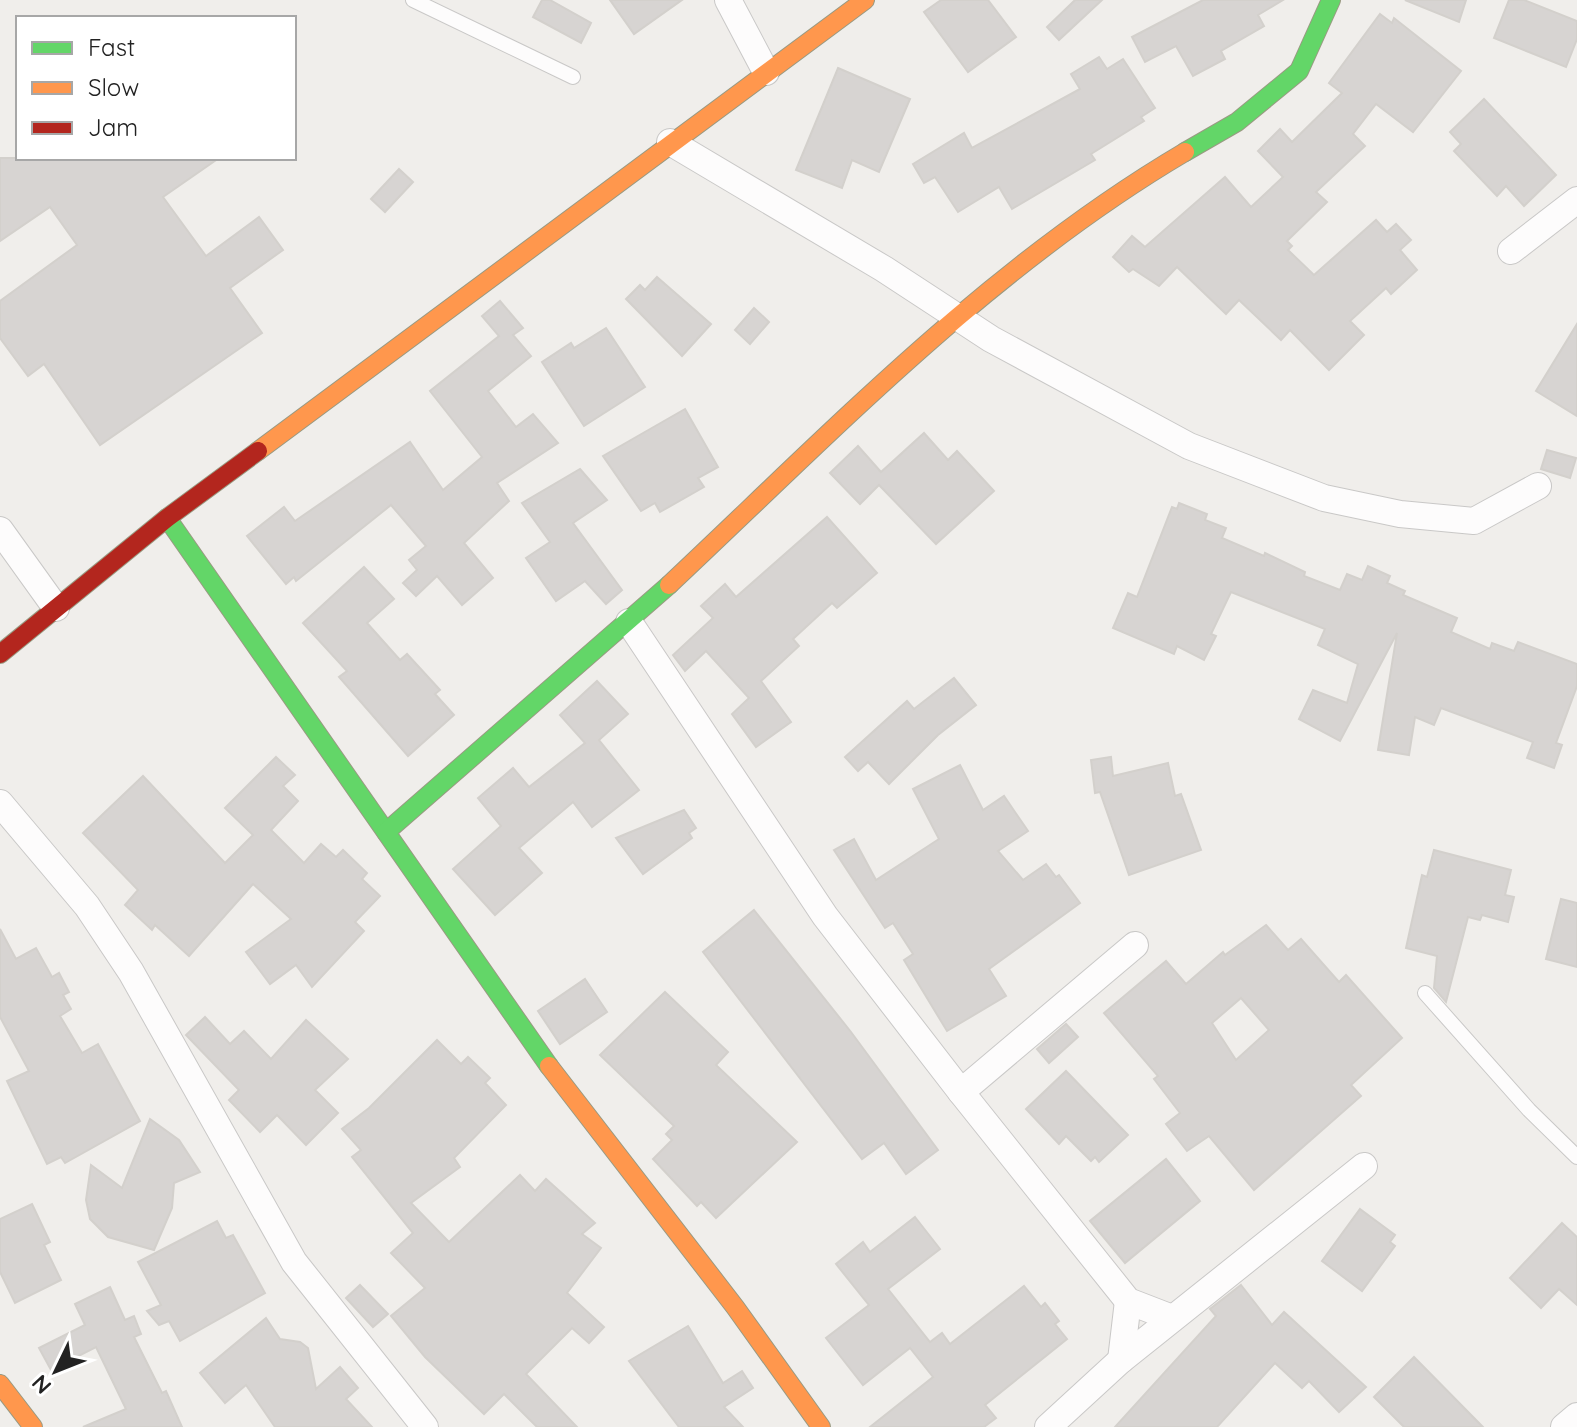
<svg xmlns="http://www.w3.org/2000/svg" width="1577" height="1427" font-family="Quicksand,sans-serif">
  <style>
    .building { fill: #d7d4d2; stroke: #d3d0cc; stroke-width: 2; fill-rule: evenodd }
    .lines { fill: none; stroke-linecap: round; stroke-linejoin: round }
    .lane-casing { stroke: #c9c8c7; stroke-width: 16 }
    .street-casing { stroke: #c9c8c7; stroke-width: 28 }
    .fast-casing { stroke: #999a82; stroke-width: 20 }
    .slow-casing { stroke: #999a82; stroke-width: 20 }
    .jam-casing { stroke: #999a82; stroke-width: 20 }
    .lane { stroke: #fdfcfc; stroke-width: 14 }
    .street { stroke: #fdfcfc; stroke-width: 26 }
    .fast { stroke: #63d668; stroke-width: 18 }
    .slow { stroke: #ff974d; stroke-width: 18 }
    .jam { stroke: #b3261e; stroke-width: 18 }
  </style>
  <rect width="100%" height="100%" fill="#f0eeeb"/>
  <!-- building -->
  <g class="building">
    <path d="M542 0H550L591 23 581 43 533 17Z"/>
    <path d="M610 0H682L634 34Z"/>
    <path d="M941 0H988L1016 37 968 72 924 12Z"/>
    <path d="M1075 0H1102L1059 40 1047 27Z"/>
    <path d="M1203 0H1283L1258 15 1264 26 1221 51 1225 59 1193 76 1176 46 1145 62 1132 37Z"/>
    <path d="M1405 0H1466L1459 22Z"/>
    <path d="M1509 0H1524L1577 21V39L1566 67 1494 38Z"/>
    <path d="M1380 14 1392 23 1394 18 1461 71 1413 132 1376 104 1353 134 1365 146 1316 192 1327 202 1287 241 1292 246 1288 250 1314 275 1376 220 1387 232 1396 224 1411 240 1400 250 1417 270 1391 294 1386 288 1350 321 1364 335 1329 370 1290 330 1281 340 1239 300 1226 314 1177 267 1159 286 1133 269 1129 272 1113 257 1132 236 1145 247 1225 177 1251 207 1283 177 1258 151 1280 129 1292 142 1342 93 1329 83Z"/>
    <path d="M1099 57 1107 69 1123 59 1155 108 1141 117 1144 121 1091 154 1095 160 1012 209 999 187 958 212 935 177 924 183 913 164 964 133 972 148 1080 89 1071 74Z"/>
    <path d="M838 68 910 99 879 172 852 160 842 188 796 170Z"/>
    <path d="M1484 99 1556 175 1524 206 1506 186 1497 196 1454 151 1461 144 1450 132Z"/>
    <path d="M0 158H219L163 197 206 256 259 217 283 250 230 288 262 333 100 445 44 364 28 376 0 338V301L77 245 50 207 0 241Z"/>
    <path d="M399 169 413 182 385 212 371 199Z"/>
    <path d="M657 277 711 324 682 356 626 299 640 285 645 290Z"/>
    <path d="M500 301 523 328 513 335 531 356 488 391 516 427 533 414 558 443 497 483 509 501 464 543 493 578 462 605 437 576 416 596 403 583 417 570 409 560 426 546 391 505 296 581 294 577 286 584 247 536 284 507 295 521 410 442 443 490 482 457 430 391 499 336 482 316Z"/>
    <path d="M754 308 769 322 750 344 735 330Z"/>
    <path d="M1577 324V416L1536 391Z"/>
    <path d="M606 328 645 387 584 426 542 362 571 343 574 348Z"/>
    <path d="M685 409 718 467 698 478 704 487 660 512 655 503 641 511 603 456Z"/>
    <path d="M924 433 948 460 957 451 994 491 936 544 879 485 860 504 830 473 858 446 881 472Z"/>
    <path d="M1547 450 1576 458 1570 478 1541 469Z"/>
    <path d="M580 469 607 500 573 523 622 590 606 604 585 581 556 601 526 558 550 542 522 503Z"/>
    <path d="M1179 503 1207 514 1205 520 1226 528 1222 538 1264 556 1265 553 1305 572 1304 576 1340 590 1347 574 1362 580 1368 566 1390 576 1387 583 1405 591 1403 595 1457 618 1451 632 1490 649 1492 643 1514 651 1518 642 1577 664V686L1556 743 1562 745 1554 768 1527 758 1533 742 1441 708 1434 725 1415 717 1409 755 1378 750 1397 633 1340 741 1299 719 1313 690 1347 703 1358 664 1318 645 1325 629 1231 592 1211 634 1216 636 1204 660 1177 646 1174 654 1113 628 1128 593 1137 597 1172 507 1177 509Z"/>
    <path d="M827 517 877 573 837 608 832 603 793 639 799 646 761 681 791 722 756 747 732 714 749 698 706 651 685 671 673 655 713 618 701 606 725 584 736 597Z"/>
    <path d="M364 567 394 599 367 623 400 660 407 654 440 690 435 694 454 715 408 756 339 677 347 671 303 623Z"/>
    <path d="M954 678 976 705 938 735 889 784 868 762 858 771 845 757 907 701 914 709Z"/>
    <path d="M597 681 628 714 599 740 639 790 592 827 573 802 519 848 542 873 495 915 453 869 501 826 478 798 513 768 529 787 585 743 560 715Z"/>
    <path d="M276 757 295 775 283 786 298 801 271 830 304 863 321 844 336 857 343 850 367 873 362 879 380 896 355 922 364 931 312 987 296 965 270 984 246 952 291 919 253 884 189 956 155 925 152 930 125 905 138 890 83 833 143 776 225 863 253 835 225 808Z"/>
    <path d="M1111 757 1113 776 1168 763 1175 796 1181 794 1201 850 1129 875 1100 792 1095 793 1091 760Z"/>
    <path d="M960 765 983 810 1004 796 1028 831 998 851 1023 880 1046 864 1056 877 1059 875 1080 903 989 969 1006 996 947 1031 904 960 913 954 893 923 885 928 834 850 854 839 876 880 939 839 913 789Z"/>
    <path d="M684 810 696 828 689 833 692 838 643 874 616 838Z"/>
    <path d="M1434 850 1511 870 1505 895 1514 897 1508 922 1482 915 1480 920 1468 917 1446 1002 1434 988 1437 956 1406 948 1422 875 1427 877Z"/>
    <path d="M1561 899 1577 903V967L1546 959Z"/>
    <path d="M754 910 851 1032 938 1150 906 1174 884 1143 862 1159 703 952Z"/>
    <path d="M1266 925 1288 950 1301 939 1339 982 1346 975 1402 1038 1351 1085 1361 1096 1254 1190 1209 1136 1187 1151 1166 1124 1180 1113 1154 1079 1158 1076 1104 1013 1166 961 1186 984 1223 952 1225 955ZM1241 998 1269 1030 1236 1060 1212 1023Z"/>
    <path d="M0 929 16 959 36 948 52 977 59 973 69 992 63 995 71 1009 60 1016 82 1053 98 1044 140 1121 65 1163 61 1157 47 1164 7 1081 29 1071 0 1017Z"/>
    <path d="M585 979 607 1012 560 1044 538 1011Z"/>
    <path d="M665 992 728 1052 716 1065 797 1142 716 1218 701 1202 697 1206 653 1159 672 1140 666 1134 674 1126 600 1055Z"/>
    <path d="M205 1017 230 1044 244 1031 271 1059 306 1020 348 1059 315 1090 338 1113 306 1145 277 1115 260 1132 229 1100 239 1090 186 1035Z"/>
    <path d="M1066 1024 1078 1037 1049 1063 1037 1049Z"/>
    <path d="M437 1040 461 1064 468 1057 490 1078 485 1083 506 1105 454 1158 460 1167 411 1203 449 1242 520 1175 535 1191 546 1179 595 1223 582 1234 601 1248 567 1293 604 1327 589 1343 572 1328 526 1374 577 1427H537L504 1394 484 1414 425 1357 391 1316 425 1288 391 1253 413 1233 352 1157 361 1150 342 1129 369 1108Z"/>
    <path d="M1066 1071 1128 1135 1099 1162 1095 1157 1091 1161 1066 1136 1059 1144 1026 1109Z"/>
    <path d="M150 1119 179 1140 200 1172 174 1183 172 1208 154 1250 108 1237 90 1219 86 1200 91 1165 122 1188Z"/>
    <path d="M1166 1159 1200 1201 1125 1263 1090 1221Z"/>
    <path d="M32 1204 50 1242 44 1245 61 1280 15 1303 0 1272V1219Z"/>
    <path d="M1360 1209 1395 1235 1390 1242 1395 1246 1362 1291 1322 1261Z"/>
    <path d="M915 1217 940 1249 888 1289 930 1342 942 1333 950 1344 1024 1286 1041 1307 1045 1303 1059 1321 1055 1324 1067 1339 985 1405 996 1418 984 1427H870L933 1377 910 1348 863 1385 826 1338 869 1305 836 1264 863 1242 870 1252Z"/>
    <path d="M217 1221 226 1238 233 1235 265 1293 180 1341 169 1321 159 1325 147 1311 161 1305 138 1262Z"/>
    <path d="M1562 1223 1577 1237V1305L1559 1289 1541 1308 1510 1278Z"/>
    <path d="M360 1285 388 1314 373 1327 346 1298Z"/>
    <path d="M1241 1285 1272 1325 1284 1312 1366 1387 1339 1412 1309 1381 1302 1388 1275 1363 1217 1427H1115L1216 1316 1210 1309Z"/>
    <path d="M110 1287 125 1320 134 1316 141 1334 134 1337 162 1393 166 1391 182 1427H83L126 1409 96 1347 51 1370 39 1348 85 1325 75 1304Z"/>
    <path d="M266 1318 280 1339 300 1342 308 1348 316 1389 340 1367 358 1388 346 1399 372 1427H275L246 1385 225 1403 200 1373Z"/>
    <path d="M688 1326 723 1383 742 1371 753 1388 724 1407 743 1427H679L629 1361Z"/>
    <path d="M1414 1357 1483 1427H1404L1374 1397Z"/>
  </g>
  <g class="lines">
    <defs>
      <g id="lane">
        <path d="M413 0 573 77"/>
        <path d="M1425 993 1529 1110 1577 1157"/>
      </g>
      <g id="street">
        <path d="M728 0 766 72"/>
        <path d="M670 142 884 269 991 339 1189 446 1324 498 1400 514 1474 521 1538 486"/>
        <path d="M1511 251 1577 200"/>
        <path d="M0 530 56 608"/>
        <path d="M629 622 825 916 961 1092 1128 1301 1172 1318"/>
        <path d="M0 803 87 906 131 972 294 1262 425 1427"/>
        <path d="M961 1092 1135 945"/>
        <path d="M1121 1360 1128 1301"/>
        <path d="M1048 1427 1121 1360 1364 1166"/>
        <path d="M1564 1427 1577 1416"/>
      </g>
      <g id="fast">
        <path d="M1185 152 1237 122 1299 71 1331 0"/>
        <path d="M167 518 549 1066"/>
        <path d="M386 832 669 585"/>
      </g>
      <g id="slow">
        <path d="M258 451 865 0"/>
        <path d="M669 585C833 431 990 267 1185 152"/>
        <path d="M549 1066 735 1307 821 1427"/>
        <path d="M0 1384 33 1427"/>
      </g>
      <path id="jam" d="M0 654 167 518 258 451"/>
    </defs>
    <!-- lane casing -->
    <use href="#lane" class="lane-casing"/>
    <!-- street casing -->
    <use href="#street" class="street-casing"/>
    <!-- fast casing -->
    <use href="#fast" class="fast-casing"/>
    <!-- slow casing -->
    <use href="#slow" class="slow-casing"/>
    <!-- jam casing -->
    <use href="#jam" class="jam-casing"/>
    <!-- lane -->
    <use href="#lane" class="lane"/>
    <!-- street -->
    <use href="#street" class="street"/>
    <!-- fast -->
    <use href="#fast" class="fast"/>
    <!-- slow -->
    <use href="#slow" class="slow"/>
    <!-- jam -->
    <use href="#jam" class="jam"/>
  </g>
  <!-- legend -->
  <rect x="16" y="16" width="280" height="144" fill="#ffffff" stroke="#a7a7a7" stroke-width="2"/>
  <rect x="32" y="42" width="40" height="12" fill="#63d668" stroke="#a7a7a7" stroke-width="2"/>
  <text x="88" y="56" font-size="24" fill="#222222">Fast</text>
  <rect x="32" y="82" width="40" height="12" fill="#ff974d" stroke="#a7a7a7" stroke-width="2"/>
  <text x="88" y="96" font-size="24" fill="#222222">Slow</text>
  <rect x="32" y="122" width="40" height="12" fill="#b3261e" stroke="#a7a7a7" stroke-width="2"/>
  <text x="88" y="136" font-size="24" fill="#222222">Jam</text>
  <!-- north arrow -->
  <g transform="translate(56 1371) rotate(227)" stroke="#ffffff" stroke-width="6" paint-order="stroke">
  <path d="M0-6L14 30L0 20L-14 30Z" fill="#222222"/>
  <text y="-12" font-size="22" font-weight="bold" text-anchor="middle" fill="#222222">N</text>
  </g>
</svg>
